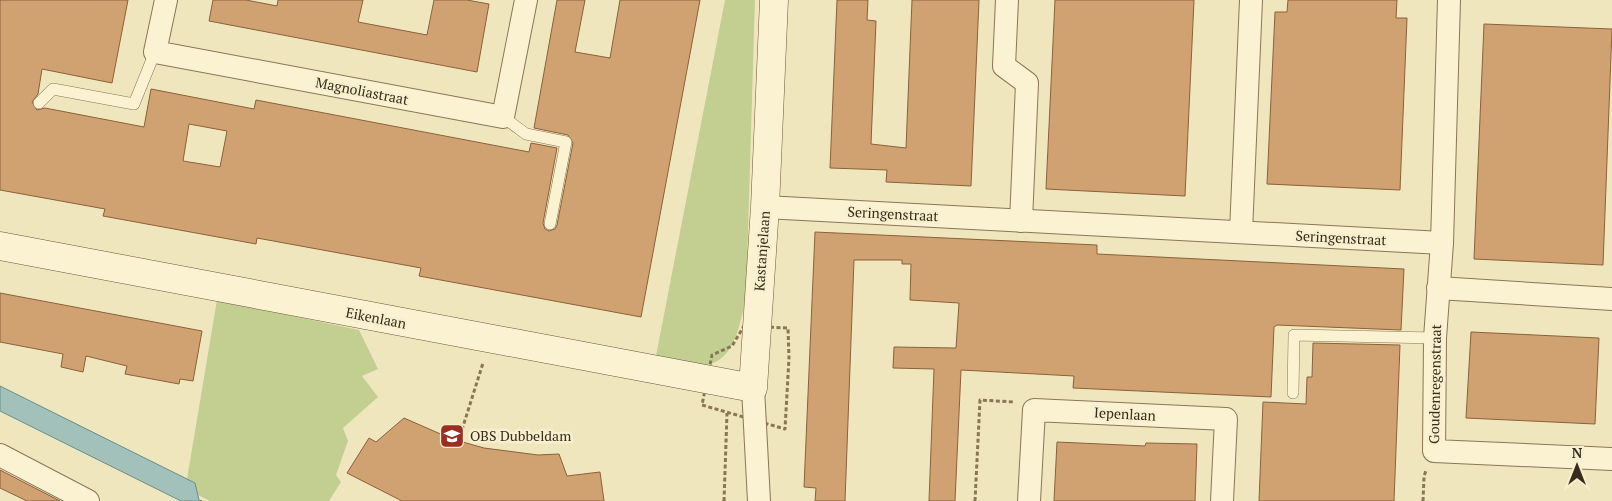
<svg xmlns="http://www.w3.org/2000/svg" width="1612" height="501" font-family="'PT Serif',serif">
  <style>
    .green { fill: #c2cf91 }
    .water { fill: #a2c1bb; stroke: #688f89 }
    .building { fill: #d1a271; stroke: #8a613a; fill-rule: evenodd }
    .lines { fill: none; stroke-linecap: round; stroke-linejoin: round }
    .lane-casing { stroke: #897656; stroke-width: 12 }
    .street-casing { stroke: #897656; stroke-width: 24 }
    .secondary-casing { stroke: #6b5739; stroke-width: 29 }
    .path { stroke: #897656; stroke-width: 3; stroke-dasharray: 4 2.5; stroke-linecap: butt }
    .lane { stroke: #fbf2d1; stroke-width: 11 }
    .street { stroke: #fbf2d1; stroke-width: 22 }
    .secondary { stroke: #fbf2d1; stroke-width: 28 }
    .labels { text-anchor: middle; stroke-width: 5; stroke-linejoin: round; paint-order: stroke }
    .street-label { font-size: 14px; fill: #382c1b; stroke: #f7efce }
    .poi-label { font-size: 14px; fill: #382c1b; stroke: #f7efce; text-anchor: start }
  </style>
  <rect width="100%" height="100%" fill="#f0e6be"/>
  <!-- green -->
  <g class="green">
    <path d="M725 0H755L746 297C740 322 735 366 701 365 686 365 670 362 655 361Z"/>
    <path d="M217 300 359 330 378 369 362 376 378 397 343 428 348 441 336 475 341 482 329 501H210L198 495 195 483 187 479Z"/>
  </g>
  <!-- water -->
  <path class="water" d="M0 386 195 483 199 500 202 501H181L0 411Z"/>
  <!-- building -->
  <g class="building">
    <path d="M0 0H128L112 83 42 69 38 94 32 102 37 110 45 108 144 127 151 89 254 109 256 100 529 152 531 143 557 148 543 223 545 229 549 231 555 229 557 225 573 143 568 135 534 128 557 0H585L575 52 610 58 620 0H700L641 317 419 276 421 268 257 238 256 244 103 216 105 209 0 190ZM189 124 227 131 220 167 183 161Z"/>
    <path d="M213 0H246L277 6 278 0H363L358 22 427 35 434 0H467L489 4 477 72 209 21Z"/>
    <path d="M837 0H868L867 20 876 21 871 144 906 148 912 0H979L971 186 886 182 887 170 830 168Z"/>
    <path d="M1055 0H1194L1185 196 1046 189Z"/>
    <path d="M1288 0H1397L1396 18H1407L1400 190 1267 184 1275 12H1287Z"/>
    <path d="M1484 24 1612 29 1603 265 1474 259Z"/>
    <path d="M815 232 1097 245V254L1404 269 1401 330 1277 325 1274 327 1271 397 1073 388 1074 376 961 370 955 501H929L934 369 893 368 894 347 956 348 959 303 910 300 911 264H902V260H854L845 501H815L816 488 804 487Z"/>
    <path d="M0 293 202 331 193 381 180 379 179 384 125 374 127 366 86 356 83 372 61 367 63 354 0 342Z"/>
    <path d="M1471 332 1599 338 1595 424 1466 418Z"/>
    <path d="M1313 343 1400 345 1394 501H1259L1263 402 1306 404 1307 377H1312Z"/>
    <path d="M404 418 452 439 484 448 538 455 559 454 567 476 600 472 604 501H402L347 473 369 438 376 442Z"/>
    <path d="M1057 442 1145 446 1146 443 1197 444 1195 501H1054Z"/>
    <path d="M0 470 60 501H27L0 488Z"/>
  </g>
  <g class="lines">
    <defs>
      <g id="lane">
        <path d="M39 103 53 89 134 104 155 52"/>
        <path d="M503 117 526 134 566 142 550 224"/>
        <path d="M1293 393 1294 335 1435 338"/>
      </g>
      <g id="street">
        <path d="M166 0 155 52 503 117 526 0"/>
        <path d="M1007 0 1004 66 1027 83 1021 221"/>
        <path d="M1449 0 1442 243 1435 338 1434 451 1612 459"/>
        <path d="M765 207 1442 243"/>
        <path d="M1241 232 1251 0"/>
        <path d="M1438 288 1612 299"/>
        <path d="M753 388 759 501"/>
        <path d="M0 455 88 501"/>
        <path d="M1029 501 1034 410 1226 419 1222 501"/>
      </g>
      <path id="secondary" d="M0 246 753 388 765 207 774 0"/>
    </defs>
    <!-- lane casing -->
    <use href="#lane" class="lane-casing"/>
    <!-- street casing -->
    <use href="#street" class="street-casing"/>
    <!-- secondary casing -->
    <use href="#secondary" class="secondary-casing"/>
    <!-- path -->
    <g class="path">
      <path d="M744 326 788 328 789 358 785 429 702 405 712 355 732 346Z"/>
      <path d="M460 436 483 363"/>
      <path d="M724 501 727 413"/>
      <path d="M975 501 980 400 1015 402"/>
      <path d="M1423 501 1424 477 1426 470"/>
    </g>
    <!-- lane -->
    <use href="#lane" class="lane"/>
    <!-- street -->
    <use href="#street" class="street"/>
    <!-- secondary -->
    <use href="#secondary" class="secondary"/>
  </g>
  <!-- icons -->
  <defs>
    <symbol id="school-square" viewBox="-11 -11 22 22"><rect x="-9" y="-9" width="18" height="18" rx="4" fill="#9c2d22" stroke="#f7efce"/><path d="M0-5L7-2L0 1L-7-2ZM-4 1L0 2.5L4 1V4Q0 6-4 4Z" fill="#fff"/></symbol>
  </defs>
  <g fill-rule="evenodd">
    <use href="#school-square" x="438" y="422" width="28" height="28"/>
  </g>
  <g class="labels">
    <!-- street labels -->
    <g class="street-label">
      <text transform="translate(362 91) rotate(11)" y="5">Magnoliastraat</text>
      <text transform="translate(893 214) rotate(3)" y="5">Seringenstraat</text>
      <text transform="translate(1341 238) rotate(3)" y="5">Seringenstraat</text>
      <text transform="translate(762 251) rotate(-86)" y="5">Kastanjelaan</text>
      <text transform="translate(376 318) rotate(11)" y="5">Eikenlaan</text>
      <text transform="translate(1435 384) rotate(-89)" y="5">Goudenregenstraat</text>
      <text transform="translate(1125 414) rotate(3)" y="5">Iepenlaan</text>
    </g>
    <!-- poi labels -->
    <g class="poi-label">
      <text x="470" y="441">OBS Dubbeldam</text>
    </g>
  </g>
  <!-- north arrow -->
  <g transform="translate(1577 466)" stroke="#f7efce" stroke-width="4" paint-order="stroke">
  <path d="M0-4L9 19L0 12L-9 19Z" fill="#382c1b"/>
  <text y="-8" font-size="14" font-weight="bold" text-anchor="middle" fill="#382c1b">N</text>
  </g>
</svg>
